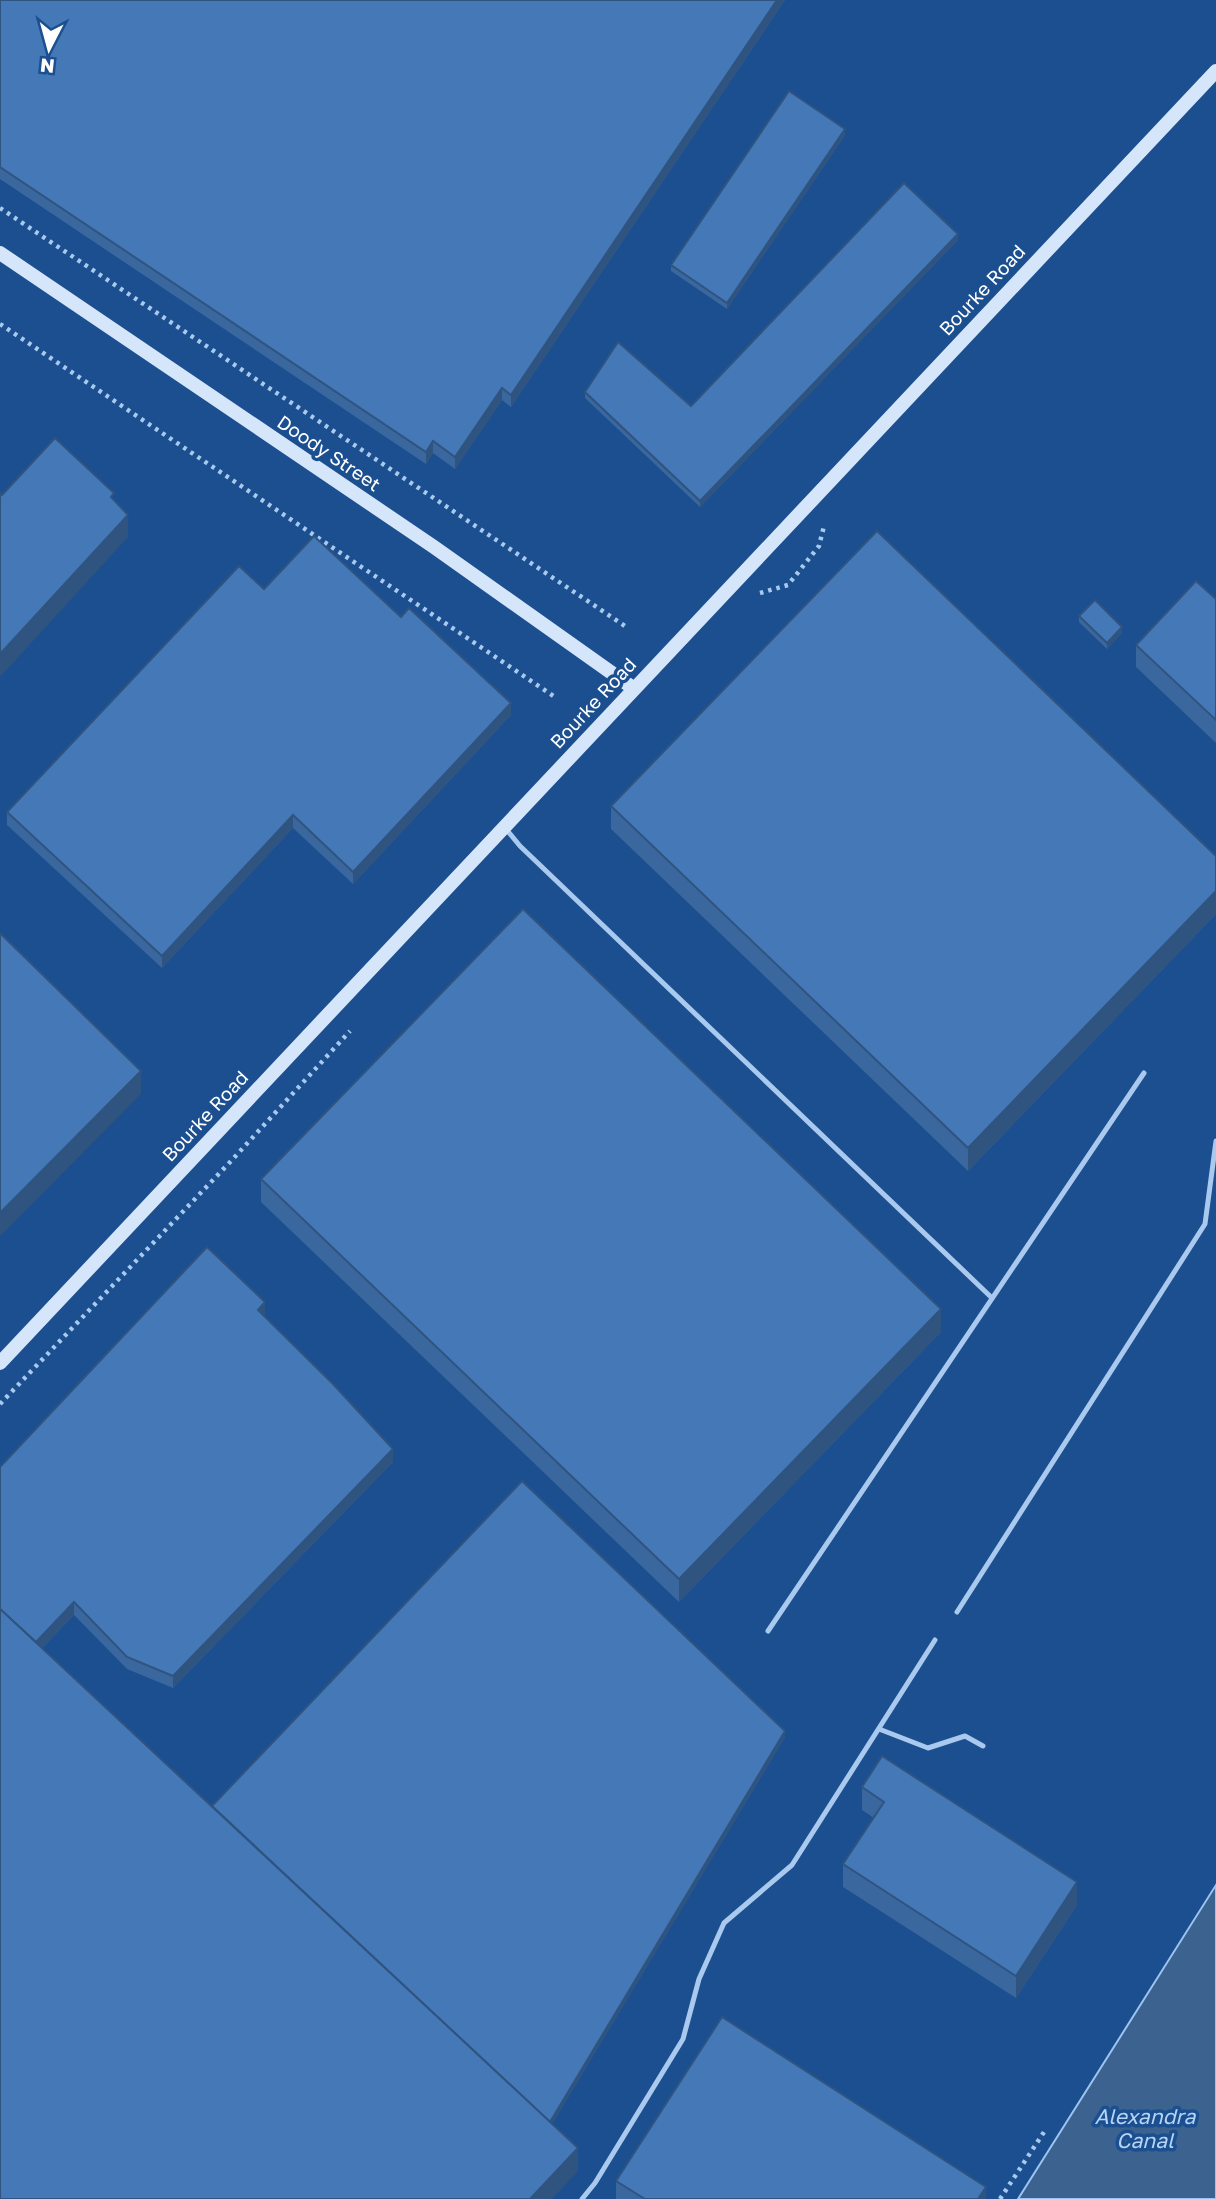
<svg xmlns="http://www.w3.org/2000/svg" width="1216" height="2199" font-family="'Golos Text',sans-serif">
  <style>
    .water { fill: #3c6290; stroke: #9cc4f0; stroke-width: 2 }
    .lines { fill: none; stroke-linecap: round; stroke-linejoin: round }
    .path { stroke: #a9c9ee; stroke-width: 4.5; stroke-dasharray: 3.5 5; stroke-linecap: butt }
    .lane { stroke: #a9c9ee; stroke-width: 5 }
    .secondary { stroke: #d6e6fa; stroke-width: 14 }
    .wall { fill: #3a679d }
    .shaded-wall { fill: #305480 }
    .building { fill: #4478b7; stroke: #305480; stroke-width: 2 }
    .labels { text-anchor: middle; stroke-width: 7; stroke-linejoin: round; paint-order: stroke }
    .street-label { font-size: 19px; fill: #fff; stroke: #1b4f8f }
    .water-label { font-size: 21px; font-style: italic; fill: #b5d3f5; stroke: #1b4f8f }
  </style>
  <rect width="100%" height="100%" fill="#1b4f8f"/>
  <!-- water -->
  <path class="water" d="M1216 1885V2199H1018Z"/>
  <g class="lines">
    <!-- path -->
    <g class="path">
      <path d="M0 208 625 626"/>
      <path d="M0 324 555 697"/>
      <path d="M760 593 788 585 819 546 824 526"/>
      <path d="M0 1404 232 1160 350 1031"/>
      <path d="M1000 2199 1044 2132"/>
    </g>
    <!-- lane -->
    <g class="lane">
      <path d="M506 829 520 846 992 1298"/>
      <path d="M957 1612 1205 1224 1216 1141"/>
      <path d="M768 1631 1144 1073"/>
      <path d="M879 1729 928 1748 965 1736 983 1746"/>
      <path d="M582 2199 595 2183 683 2039 699 1979 724 1923 792 1865 935 1640"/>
    </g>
    <!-- secondary -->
    <g class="secondary">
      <path d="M0 253 434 547 633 688"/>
      <path d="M0 1363 1216 71"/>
    </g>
  </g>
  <!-- wall -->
  <g class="wall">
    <path d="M0 0H785L511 407 502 400 455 469 433 453 426 464 0 179Z"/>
    <path d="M845 135 727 309 671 271V265Z"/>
    <path d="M958 240 700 507 585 398V392L691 406Z"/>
    <path d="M264 589 401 617 511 715 353 884 293 828 162 968 7 825V812Z"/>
    <path d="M1216 599V743L1136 667V645Z"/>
    <path d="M1079 616 1122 633 1107 649 1079 622Z"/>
    <path d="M611 806 1216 856V914L968 1171 611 829Z"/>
    <path d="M261 1179 941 1332 679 1602 261 1202Z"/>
    <path d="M265 1314 264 1315 393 1462 173 1688 127 1669 74 1615 42 1648 212 1806 785 1737 552 2124 578 2171 0 2199V1467Z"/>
    <path d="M862 1787 1077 1905 1016 1998 843 1887V1864L874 1818 862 1810Z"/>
    <path d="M616 2181 986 2199H616Z"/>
  </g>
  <!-- shaded-wall -->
  <g class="shaded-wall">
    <path d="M777 0H785L511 407V395Z"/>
    <path d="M845 129V135L727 309V303Z"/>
    <path d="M958 234V240L700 507V501Z"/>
    <path d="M502 388V400L455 469V457Z"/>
    <path d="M433 441V453L426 464V452Z"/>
    <path d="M128 515V537L0 677V654Z"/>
    <path d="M1122 627V633L1107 649V643Z"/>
    <path d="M511 703V715L353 884V872Z"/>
    <path d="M293 815V828L162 968V956Z"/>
    <path d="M1216 891V914L968 1171V1148Z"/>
    <path d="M141 1071V1094L0 1236V1213Z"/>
    <path d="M265 1302V1314L258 1322V1310Z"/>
    <path d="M941 1309V1332L679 1602V1579Z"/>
    <path d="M393 1449V1462L173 1688V1676Z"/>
    <path d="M74 1602V1615L33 1657V1644Z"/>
    <path d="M785 1731V1737L543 2139V2132Z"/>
    <path d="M1077 1882V1905L1016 1998V1976Z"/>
    <path d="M578 2148V2171L552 2199H530Z"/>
    <path d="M986 2187V2199H978Z"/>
  </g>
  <!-- building -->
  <g class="building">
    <path d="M0 0H777L511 395 502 388 455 457 433 441 426 452 0 167Z"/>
    <path d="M789 91 845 129 727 303 671 265Z"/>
    <path d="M904 183 958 234 700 501 585 392 618 342 691 406Z"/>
    <path d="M55 438 114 493 111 497 128 515 0 654V493L2 495Z"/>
    <path d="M877 531 1216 856V891L968 1148 611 806Z"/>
    <path d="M314 536 401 617 409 608 511 703 353 872 293 815 162 956 7 812 239 566 264 589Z"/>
    <path d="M1196 581 1216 599V720L1136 645Z"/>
    <path d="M1095 600 1122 627 1107 643 1079 616Z"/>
    <path d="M523 909 941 1309 679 1579 261 1179Z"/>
    <path d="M0 933 141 1071 0 1213Z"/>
    <path d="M207 1247 265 1302 258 1310 333 1384 393 1449 173 1676 127 1657 74 1602 36 1642 0 1609V1467Z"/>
    <path d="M522 1481 785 1731 550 2122 212 1806Z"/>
    <path d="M0 1609 578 2148 530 2199H0Z"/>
    <path d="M882 1756 1077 1882 1016 1976 843 1864 884 1802 862 1787Z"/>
    <path d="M722 2017 986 2187 978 2199H645L616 2181Z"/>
  </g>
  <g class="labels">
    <!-- street labels -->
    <g class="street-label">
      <text transform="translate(982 290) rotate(-47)" y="7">Bourke Road</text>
      <text transform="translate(329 453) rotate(34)" y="7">Doody Street</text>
      <text transform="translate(593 703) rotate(-47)" y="7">Bourke Road</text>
      <text transform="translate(205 1116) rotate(-47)" y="7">Bourke Road</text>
    </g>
    <!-- water labels -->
    <g class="water-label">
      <text x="1145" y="2124">Alexandra<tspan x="1145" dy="24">Canal</tspan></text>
    </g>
  </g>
  <!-- north arrow -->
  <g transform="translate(49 49) rotate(186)" stroke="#1b4f8f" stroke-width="5" paint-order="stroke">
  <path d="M0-5L12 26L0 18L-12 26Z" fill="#ffffff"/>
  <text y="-10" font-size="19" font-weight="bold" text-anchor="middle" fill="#ffffff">N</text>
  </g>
</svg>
